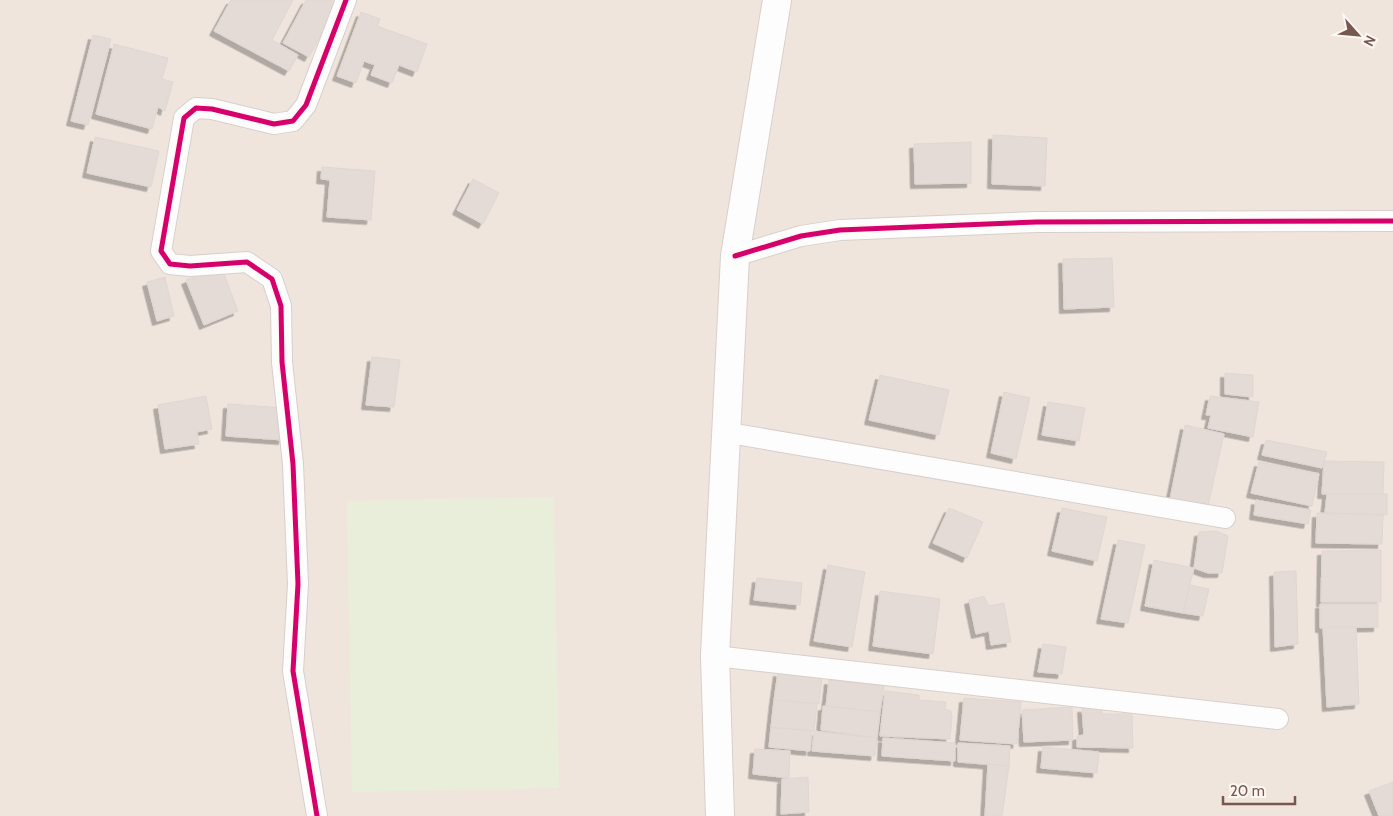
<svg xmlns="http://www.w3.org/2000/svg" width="1393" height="816" font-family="Cabin,sans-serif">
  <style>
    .residential { fill: #f0e5dd }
    .green { fill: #e8eeda }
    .building { fill: #e5dbd6; stroke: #e1d6d1; filter: url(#shadow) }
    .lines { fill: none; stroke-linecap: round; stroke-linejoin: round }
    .minor-casing { stroke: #d7cfcc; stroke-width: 22 }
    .secondary-casing { stroke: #d8cfcb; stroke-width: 30 }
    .minor { stroke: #fefdfd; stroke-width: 20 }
    .secondary { stroke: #fefdfd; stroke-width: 28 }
    .cycleway-casing { stroke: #fef7f2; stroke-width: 8 }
    .cycleway { stroke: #d6006c; stroke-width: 5 }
  </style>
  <defs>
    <filter id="shadow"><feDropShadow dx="-4.5" dy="4.5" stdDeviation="0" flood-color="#0004"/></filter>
  </defs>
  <rect width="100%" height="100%" fill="#f8f3ef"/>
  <!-- residential -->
  <rect class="residential" x="0" y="0" width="1393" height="816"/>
  <!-- green -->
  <path class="green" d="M554 497 559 788 352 792 347 501Z"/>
  <!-- building -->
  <g class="building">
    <path d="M231 0H293L272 40 298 55 289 71 214 31Z"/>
    <path d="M306 0H331L338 4 309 57 283 43Z"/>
    <path d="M361 12 380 19 377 26 427 44 417 72 399 65 392 83 371 75 375 65 364 61 356 83 337 76Z"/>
    <path d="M93 35 111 39 88 125 71 121Z"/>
    <path d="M114 44 168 58 162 79 173 82 165 111 158 107 152 129 96 114Z"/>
    <path d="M993 135 1047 138 1045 186 992 184Z"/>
    <path d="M95 137 159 151 151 187 87 173Z"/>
    <path d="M971 142V183L915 184 914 144Z"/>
    <path d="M322 167 375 171 371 220 327 217 330 180 321 179Z"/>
    <path d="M473 179 499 193 483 224 457 210Z"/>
    <path d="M1112 258 1114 307 1064 309 1063 259Z"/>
    <path d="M221 266 238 311 204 325 186 280Z"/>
    <path d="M165 277 174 316 157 321 147 282Z"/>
    <path d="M372 357 400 360 394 407 366 405Z"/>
    <path d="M1225 373 1253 375V397L1225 394Z"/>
    <path d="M880 375 949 390 939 435 869 420Z"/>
    <path d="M1004 392 1030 398 1016 459 991 453Z"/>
    <path d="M206 396 212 429 197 432 199 444 165 449 158 405Z"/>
    <path d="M1210 396 1259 402 1253 437 1208 428 1211 415H1206Z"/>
    <path d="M1048 402 1085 408 1079 441 1042 435Z"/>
    <path d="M228 404 285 408 283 440 226 436Z"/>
    <path d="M1185 425 1224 434 1208 506 1170 499Z"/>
    <path d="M1266 440 1327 452 1322 468 1262 455Z"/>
    <path d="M1324 461 1384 462 1383 494H1322Z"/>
    <path d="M1259 462 1319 474 1312 506 1251 493Z"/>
    <path d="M1327 494H1387V515L1325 513Z"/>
    <path d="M1256 500 1311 510 1308 524 1254 515Z"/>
    <path d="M949 508 983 522 967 558 933 543Z"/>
    <path d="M1062 508 1107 517 1097 561 1052 551Z"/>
    <path d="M1317 513 1383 515 1382 544 1316 543Z"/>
    <path d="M1216 531 1228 536 1222 573H1208L1194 568 1199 532Z"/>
    <path d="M1118 540 1145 545 1128 623 1101 619Z"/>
    <path d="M1381 550V602H1321L1322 551Z"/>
    <path d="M1154 560 1194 568 1183 613 1145 606Z"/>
    <path d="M828 565 865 572 852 647 814 641Z"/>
    <path d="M1296 571 1298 644 1275 647 1274 572Z"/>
    <path d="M757 578 802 583 800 605 754 600Z"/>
    <path d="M1190 585 1209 589 1203 616 1183 613Z"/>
    <path d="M880 591 940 599 933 654 873 646Z"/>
    <path d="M984 596 989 606 1004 603 1011 642 991 645 989 631 976 634 969 600Z"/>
    <path d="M1320 604H1378V627L1320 628Z"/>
    <path d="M1323 627H1356L1359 704 1327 707Z"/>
    <path d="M1043 644 1066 647 1062 674 1038 672Z"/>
    <path d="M778 672 822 678 819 704 774 700Z"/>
    <path d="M829 680 884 686 880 712 826 706Z"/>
    <path d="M885 691 919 695V700L946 702 945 709 951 711 952 717 950 739 880 736Z"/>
    <path d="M964 698 1021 702 1017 744 960 740Z"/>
    <path d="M774 700 817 704 814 731 771 727Z"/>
    <path d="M823 706 880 712 877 738 821 730Z"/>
    <path d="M1072 707 1073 740 1024 742 1022 710Z"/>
    <path d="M1082 708H1102V714H1132L1133 748 1077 747V736L1084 735Z"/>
    <path d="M771 727 812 731 810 751 769 747Z"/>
    <path d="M814 731 877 738 875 756 812 751Z"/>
    <path d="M883 738 955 743V761L882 756Z"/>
    <path d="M958 743 1010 746 1009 766 958 762Z"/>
    <path d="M1043 747 1099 752 1097 773 1041 768Z"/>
    <path d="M755 749 790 751 789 778 753 774Z"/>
    <path d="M988 764 1009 766 1002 816H985Z"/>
    <path d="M808 777 809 812 781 814 782 779Z"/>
    <path d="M1393 782V816H1379L1369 791Z"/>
  </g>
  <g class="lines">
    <defs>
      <g id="minor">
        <path d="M735 256 801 236 840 230 1037 222 1393 221"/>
        <path d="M724 432 1225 518"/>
        <path d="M715 656 1278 719"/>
        <path d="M317 816 293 671 298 584 293 464 282 362 281 306 272 279 247 262 190 266 170 264 161 251 184 118 196 108 212 109 274 124 293 121 306 105 346 0"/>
      </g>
      <path id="secondary" d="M720 816 715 656 735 256 777 0"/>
    </defs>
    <!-- minor casing -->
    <use href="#minor" class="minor-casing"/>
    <!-- secondary casing -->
    <use href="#secondary" class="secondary-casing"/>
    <!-- minor -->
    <use href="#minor" class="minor"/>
    <!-- secondary -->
    <use href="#secondary" class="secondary"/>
    <defs>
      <g id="cycleway">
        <path d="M735 256 801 236 840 230 1037 222 1393 221"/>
        <path d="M317 816 293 671 298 584 293 464 282 362 281 306 272 279 247 262 190 266 170 264 161 251 184 118 196 108 212 109 274 124 293 121 306 105 346 0"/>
      </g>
    </defs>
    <!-- cycleway casing -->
    <use href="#cycleway" class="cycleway-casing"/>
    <!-- cycleway -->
    <use href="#cycleway" class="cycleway"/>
  </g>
  <!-- north arrow -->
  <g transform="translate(1358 35) rotate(117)" stroke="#fef7f2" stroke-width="4" paint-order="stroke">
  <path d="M0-4L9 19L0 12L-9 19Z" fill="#77574f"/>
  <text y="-8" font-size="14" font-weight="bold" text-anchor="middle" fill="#77574f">N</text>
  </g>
  <!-- scale -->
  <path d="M1223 796v8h72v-8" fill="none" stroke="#77574f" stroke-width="2.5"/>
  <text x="1230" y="796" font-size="15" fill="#77574f" stroke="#fef7f2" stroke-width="4" paint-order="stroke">20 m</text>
</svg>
